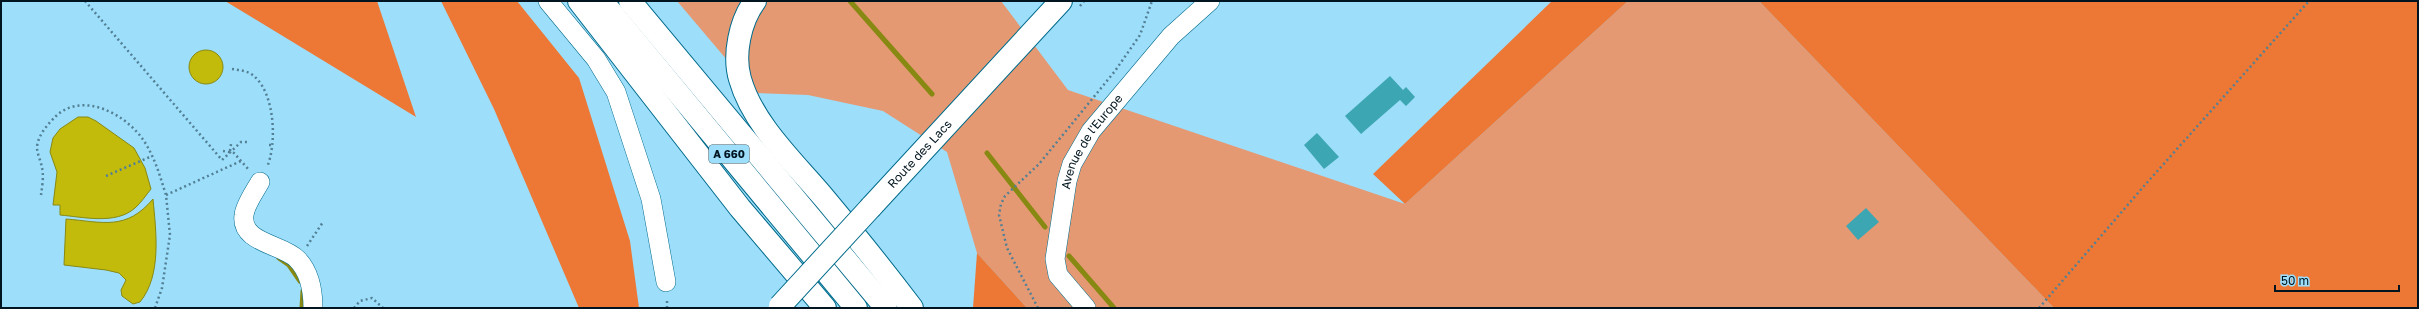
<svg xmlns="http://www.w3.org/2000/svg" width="2419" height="309" font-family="'Golos Text',sans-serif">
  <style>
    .green { fill: #e59973 }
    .forest { fill: #ed7835 }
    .water { fill: #c2bb0c; stroke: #888912 }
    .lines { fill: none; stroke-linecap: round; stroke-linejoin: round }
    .stream { stroke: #888912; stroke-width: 5 }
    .building { fill: #3da6b3 }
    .street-casing { stroke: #006b8b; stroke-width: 20 }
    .secondary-casing { stroke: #006b8b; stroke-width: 24 }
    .highway-casing { stroke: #006b8b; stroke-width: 24 }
    .path { stroke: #538094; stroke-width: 2.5; stroke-dasharray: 2 3; stroke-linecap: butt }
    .street { stroke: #fff; stroke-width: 19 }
    .secondary { stroke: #fff; stroke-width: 22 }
    .highway { stroke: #fff; stroke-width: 22 }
    .secondary-bridge-casing { stroke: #006b8b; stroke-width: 24; stroke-linecap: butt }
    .secondary-bridge { stroke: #fff; stroke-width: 22 }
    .labels { text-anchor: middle; stroke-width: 3.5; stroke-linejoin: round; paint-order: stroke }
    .shield { fill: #9ddefb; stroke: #2f5161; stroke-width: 1 }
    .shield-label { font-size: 11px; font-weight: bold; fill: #00151f }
    .street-label { font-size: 12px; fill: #00151f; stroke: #9ddefb }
  </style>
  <rect width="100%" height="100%" fill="#9ddefb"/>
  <!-- green -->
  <path class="green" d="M677 1H1001L1068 90 1405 204 1628 1H1759L2054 308H1027L977 253 947 152 883 111 808 95 755 93Z"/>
  <!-- forest -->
  <g class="forest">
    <path d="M225 1H377L416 117Z"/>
    <path d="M441 1H517L579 78 630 241 639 308H579L494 109Z"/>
    <path d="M1552 1H1628L1405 204 1373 174Z"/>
    <path d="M1759 1H2418V308H2054Z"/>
    <path d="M977 253 1027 308H973Z"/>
  </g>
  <!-- water -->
  <g class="water">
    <circle cx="206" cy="67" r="17"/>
    <path d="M78 117H88L96 121 134 148 145 168 151 189C146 195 141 203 135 208 116 225 83 217 60 215V205H53L57 172 50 152 53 138 60 129Z"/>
    <path d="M153 199C156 232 162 275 140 302L133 304 122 296 121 290 126 280 119 273 106 270 64 265 66 219C103 222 126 231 153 199Z"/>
  </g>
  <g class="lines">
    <!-- stream -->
    <g class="stream">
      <path d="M850 1 932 94"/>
      <path d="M987 153 1045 227"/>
      <path d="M1069 256 1114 308"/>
      <path d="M279 258 289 265 300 281"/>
      <path d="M302 308 303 291"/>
    </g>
  </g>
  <!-- building -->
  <g class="building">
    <path d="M1390 76 1403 90 1406 87 1415 97 1406 106 1400 100 1361 134 1345 116Z"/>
    <path d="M1317 133 1339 157 1324 169 1304 145Z"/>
    <path d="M1866 208 1879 222 1858 240 1846 226Z"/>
  </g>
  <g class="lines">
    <defs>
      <g id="street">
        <path d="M548 1 596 59 616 92 651 199 666 282"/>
        <path d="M260 182C255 191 245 205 244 215 240 243 282 244 297 259 310 272 313 291 313 308"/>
        <path id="s1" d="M1086 308 1058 275 1055 259 1067 181 1072 164 1091 131 1171 36 1210 1"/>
      </g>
      <g id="secondary">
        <path id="s2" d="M871 207 1061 1"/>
      </g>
      <g id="highway">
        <path d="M579 1 740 208 825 308"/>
        <path d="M602 1 856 308"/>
        <path d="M630 1 886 308"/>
        <path d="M755 1C740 21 733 55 740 79 753 125 795 163 825 199 855 235 884 271 912 308"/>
      </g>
    </defs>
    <!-- street casing -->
    <use href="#street" class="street-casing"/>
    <!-- secondary casing -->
    <use href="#secondary" class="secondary-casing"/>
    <!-- highway casing -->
    <use href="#highway" class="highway-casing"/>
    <!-- path -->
    <g class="path">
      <path d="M85 1 222 160 241 142H249"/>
      <path d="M1080 6 1084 1"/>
      <path d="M232 69C240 70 249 71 255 77 275 95 277 144 267 167"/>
      <path d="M269 145H274"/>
      <path d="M223 151 234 153 249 170"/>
      <path d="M230 151 231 144"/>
      <path d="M106 176 152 156"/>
      <path d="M41 195C42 187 44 176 42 168 41 161 37 154 37 147 38 135 48 124 56 116 83 91 126 114 144 141 155 158 160 176 166 195"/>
      <path d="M307 246 323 222"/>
      <path d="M155 308 162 288 170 235 166 195 241 161"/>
      <path d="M354 308 360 301 372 298 383 308"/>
      <path d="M667 308V299"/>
      <path d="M1038 308 1007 248 999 215 1001 204 1005 196 1039 164 1115 71 1140 35 1152 1"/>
      <path d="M2039 308 2144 186 2309 1"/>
    </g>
    <!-- street -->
    <use href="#street" class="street"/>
    <!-- secondary -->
    <use href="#secondary" class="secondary"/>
    <!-- highway -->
    <use href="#highway" class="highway"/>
    <defs>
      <path id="secondary-bridge" d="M780 306 871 207"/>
    </defs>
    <!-- secondary-bridge casing -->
    <use href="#secondary-bridge" class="secondary-bridge-casing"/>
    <!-- secondary-bridge -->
    <use href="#secondary-bridge" class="secondary-bridge"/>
  </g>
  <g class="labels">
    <!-- shield labels -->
    <rect class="shield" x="709" y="145" width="40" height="18" rx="3"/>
    <g class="shield-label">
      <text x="729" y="158">A 660</text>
    </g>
    <!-- street labels -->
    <g class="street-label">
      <text dy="4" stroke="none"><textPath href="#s1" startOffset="185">Avenue de l'Europe</textPath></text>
      <text dy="4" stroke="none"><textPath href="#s2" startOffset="72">Route des Lacs</textPath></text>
    </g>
  </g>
  <!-- border -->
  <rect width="2419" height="309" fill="none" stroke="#00151f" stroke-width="4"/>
  <!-- scale -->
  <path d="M2275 285v6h124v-6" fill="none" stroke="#00151f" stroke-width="2"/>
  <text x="2281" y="285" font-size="12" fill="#00151f" stroke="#9ddefb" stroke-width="3" paint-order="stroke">50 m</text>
</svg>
